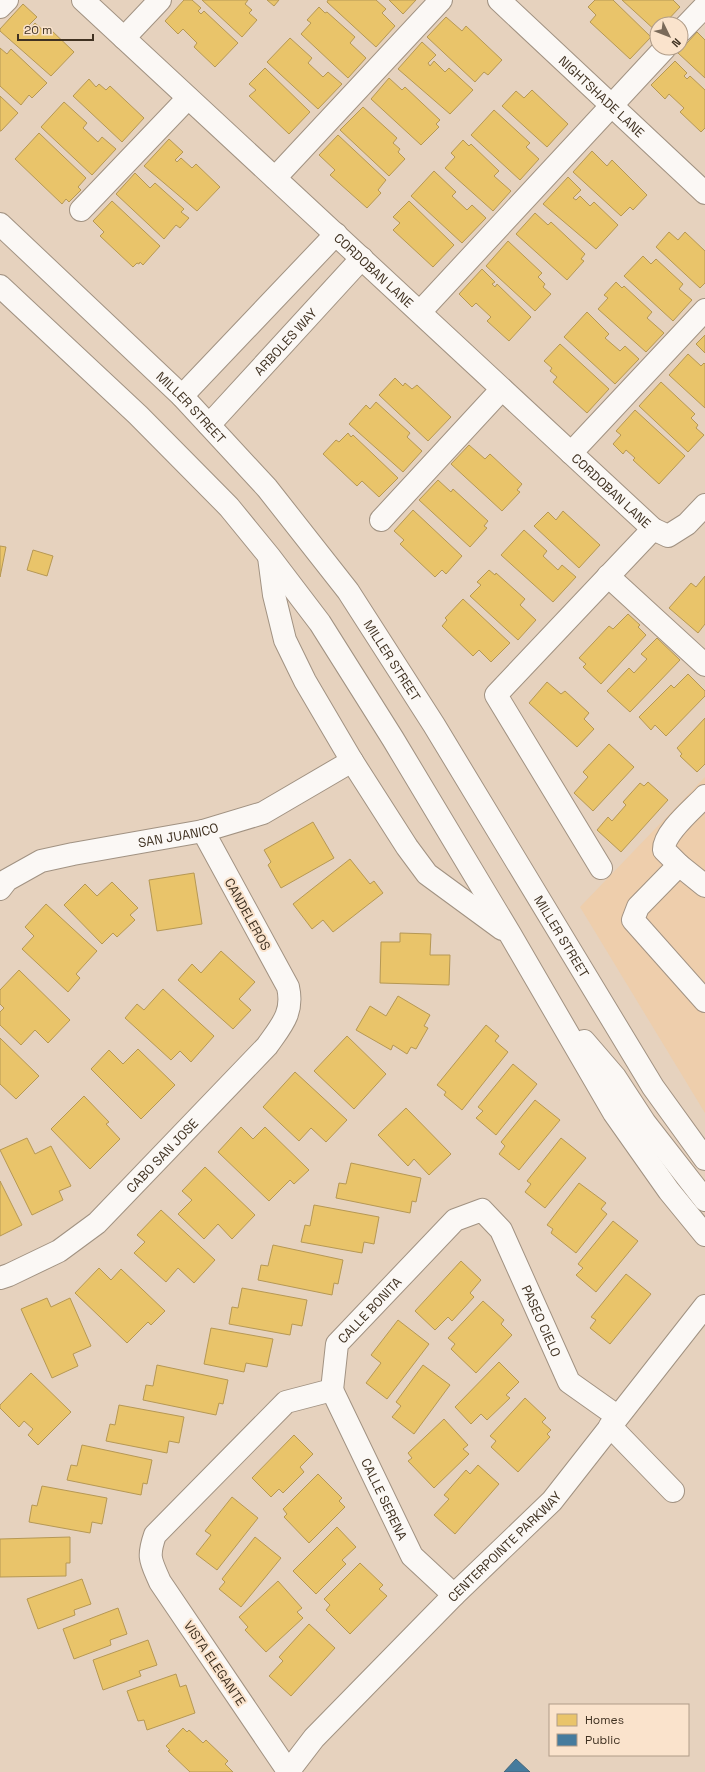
<svg xmlns="http://www.w3.org/2000/svg" width="705" height="1772" font-family="'Space Grotesk',sans-serif">
  <style>
    .built { fill: #eeceac }
    .homes { fill: #e9c46a; stroke: #b69854 }
    .public { fill: #457b9d; stroke: #446578 }
    .lines { fill: none; stroke-linecap: round; stroke-linejoin: round }
    .minor-casing { stroke: #a19282; stroke-width: 24 }
    .minor { stroke: #fbf8f5; stroke-width: 22 }
    .labels { text-anchor: middle; stroke-width: 4; stroke-linejoin: round; paint-order: stroke }
    .street-label { font-size: 13px; fill: #403222; stroke: #fae3cc }
  </style>
  <rect width="100%" height="100%" fill="#e6d2be"/>
  <!-- built -->
  <path class="built" d="M705 777V1113L580 907Z"/>
  <!-- homes -->
  <g class="homes">
    <path d="M184 0H192L201 8 198 11 201 14 204 11 238 43 215 67 194 47 197 43 183 29 178 34 165 21Z"/>
    <path d="M202 0H248L245 4 252 10 249 13 257 20 242 37Z"/>
    <path d="M267 0H279L274 6Z"/>
    <path d="M328 0H376L386 9 382 13 395 26 376 47 327 2Z"/>
    <path d="M389 0H416L403 14Z"/>
    <path d="M595 0H613L651 37 630 59 590 22 596 15 588 7Z"/>
    <path d="M622 0H673L680 7 664 24H657V32Z"/>
    <path d="M23 4 37 17 29 25 31 27 35 23 46 33 50 29 74 52 51 76 0 31V29Z"/>
    <path d="M319 7 325 13 327 12 355 37 350 43 366 58 348 78 301 34 311 23 307 20Z"/>
    <path d="M446 17 462 31 466 26 502 60 488 75 484 72 475 82 427 37Z"/>
    <path d="M697 32 705 40V78L678 53Z"/>
    <path d="M290 38 312 58 308 63 323 77 328 72 342 84 318 109 267 62Z"/>
    <path d="M422 42 436 55 428 63 430 66 434 61 445 72 449 68 473 90 450 114 398 69Z"/>
    <path d="M0 48 7 54 11 49 47 83 32 98 29 95 21 105 0 86Z"/>
    <path d="M675 61 687 73 684 76 687 79 690 76 705 90V128L701 132 680 112 684 108 669 94 665 99 651 85Z"/>
    <path d="M265 68 310 112 289 134 249 96 256 90 249 84Z"/>
    <path d="M389 78 402 90 405 87 440 120 436 124 439 127 421 145 371 99Z"/>
    <path d="M89 79 96 87 99 84 106 90 110 86 144 118 122 142 73 96Z"/>
    <path d="M532 90 568 124 547 147 502 106 516 91 524 98Z"/>
    <path d="M0 96 18 113 1 131H0Z"/>
    <path d="M64 102 87 123 83 128 98 142 102 137 116 149 92 175 41 127Z"/>
    <path d="M363 107 397 138 393 143 400 149 398 152 405 159 389 176 340 130Z"/>
    <path d="M494 110 530 143 526 147 539 159 520 180 471 135Z"/>
    <path d="M39 133 86 178 78 187 81 190 69 202 66 199 62 204 15 159Z"/>
    <path d="M338 135 386 180 378 190 381 193 367 208 330 175 335 170 319 155Z"/>
    <path d="M169 139 183 152 175 160 177 162 181 158 192 168 196 164 220 187 197 211 144 166Z"/>
    <path d="M463 140 469 146 471 144 499 171 494 176 511 191 493 211 445 168 455 157 451 153Z"/>
    <path d="M592 151 607 166 612 160 647 195 633 210 630 207 621 216 573 172Z"/>
    <path d="M434 171 456 192 452 196 467 210 472 205 486 218 462 243 411 196Z"/>
    <path d="M135 173 150 188 155 183 184 209 181 212 189 218 180 228 176 225 164 239 116 194Z"/>
    <path d="M568 177 581 190 573 198 576 200 580 196 590 206 594 202 618 225 596 249 543 204Z"/>
    <path d="M112 201 160 246 143 265 140 262 139 264 137 263 133 267 100 236 104 232 93 221Z"/>
    <path d="M409 201 454 245 433 267 393 230 400 223 393 217Z"/>
    <path d="M535 213 548 225 551 222 585 254 581 259 584 261 567 280 516 234Z"/>
    <path d="M669 232 678 240 685 232 705 251V283L700 288 656 247Z"/>
    <path d="M508 241 542 273 538 277 545 284 543 287 551 294 535 311 486 266Z"/>
    <path d="M643 256 651 264 656 259 683 284 679 289 692 300 673 321 624 276Z"/>
    <path d="M482 269 495 282 492 284 495 287 497 284 531 317 509 341 487 321 491 317 476 303 472 307 459 294Z"/>
    <path d="M616 282 622 288 624 286 652 312 647 318 664 333 646 352 598 309 608 298 604 295Z"/>
    <path d="M587 312 609 334 605 338 620 351 625 346 639 359 615 384 564 337Z"/>
    <path d="M705 335V353L696 344Z"/>
    <path d="M560 344 609 389 587 413 553 382 557 377 550 371 552 368 544 361Z"/>
    <path d="M688 354 701 366 704 363 705 364V408L669 375Z"/>
    <path d="M395 378 403 386 405 383 412 389 417 385 451 417 428 441 379 395Z"/>
    <path d="M661 382 695 414 691 418 698 425 696 428 704 435 688 452 639 406Z"/>
    <path d="M376 402 410 433 407 437 422 451 403 472 349 424 366 405 370 409Z"/>
    <path d="M635 410 685 456 659 484 633 460 635 458 626 450 623 454 613 444 621 435 616 431Z"/>
    <path d="M348 433 351 437 353 435 398 478 379 497 362 481 357 486 323 454 336 440 339 442Z"/>
    <path d="M469 445 485 459 490 454 522 484 517 490 520 492 502 511 451 464Z"/>
    <path d="M438 480 451 492 453 489 488 521 484 526 487 528 470 547 419 500Z"/>
    <path d="M413 510 462 556 446 574 442 570 435 577 400 544 404 540 394 531Z"/>
    <path d="M563 511 600 545 579 568 534 526 548 512 556 520Z"/>
    <path d="M524 530 547 551 543 556 558 570 562 565 576 577 553 602 501 555Z"/>
    <path d="M0 546 6 547 0 577Z"/>
    <path d="M33 550 53 556 47 576 27 570Z"/>
    <path d="M489 570 495 575 496 573 525 599 520 605 536 620 518 640 470 596 481 585 477 582Z"/>
    <path d="M705 576V624L698 633 669 608 691 583 696 587Z"/>
    <path d="M463 599 510 643 491 662 479 650 473 656 442 626 447 620 445 618Z"/>
    <path d="M628 614 640 625 638 627 646 635 601 684 583 667 586 664 579 658 609 626 613 629Z"/>
    <path d="M657 638 680 660 630 712 607 691 629 668 634 673 647 659 641 654Z"/>
    <path d="M688 674 705 691V696L666 736 655 725 651 730 639 717 671 685 674 688Z"/>
    <path d="M547 682 561 694 565 691 589 713 584 719 594 729 577 747 529 703Z"/>
    <path d="M705 718V764L697 772 680 756 682 754 677 748Z"/>
    <path d="M609 744 634 767 593 811 574 793 588 777 583 772Z"/>
    <path d="M648 782 668 800 621 852 597 830 608 817 612 821 626 805 623 802 640 783 644 786Z"/>
    <path d="M313 822 334 858 281 888 268 865 271 862 264 850Z"/>
    <path d="M350 859 370 884 374 881 383 893 333 932 323 920 312 929 293 904Z"/>
    <path d="M194 873 202 924 157 931 149 880Z"/>
    <path d="M112 882 138 908 130 915 135 920 117 937 113 933 102 944 64 905 85 884 97 896Z"/>
    <path d="M46 904 97 951 76 974 80 978 68 992 22 949 34 936 25 927Z"/>
    <path d="M400 933 431 934 430 955H450L449 985 380 983 381 942H400Z"/>
    <path d="M221 951 255 982 239 999 251 1010 233 1029 178 980 192 964 201 973Z"/>
    <path d="M19 970 70 1020 48 1043 35 1030 21 1045 0 1025V1012L4 1008 0 1004V990Z"/>
    <path d="M163 989 214 1036 191 1062 180 1051 171 1060 125 1018 137 1004 144 1010Z"/>
    <path d="M398 996 430 1015 424 1026 428 1028 416 1049 411 1047 407 1054 393 1045 391 1050 356 1030 370 1006 386 1016Z"/>
    <path d="M486 1025 499 1036 495 1041 508 1052 462 1110 444 1095 446 1092 437 1085Z"/>
    <path d="M347 1036 386 1074 354 1109 314 1071Z"/>
    <path d="M0 1038 39 1076 16 1099 0 1084Z"/>
    <path d="M138 1049 175 1085 141 1119 91 1069 109 1050 123 1064Z"/>
    <path d="M513 1064 537 1084 496 1135 476 1118 483 1111 478 1107Z"/>
    <path d="M295 1072 347 1120 326 1142 311 1128 299 1141 263 1107Z"/>
    <path d="M84 1096 109 1122 106 1124 120 1139 90 1169 51 1129Z"/>
    <path d="M535 1100 560 1120 519 1170 499 1154 505 1146 501 1142Z"/>
    <path d="M406 1108 451 1154 429 1175 414 1159 408 1166 378 1135Z"/>
    <path d="M241 1127 253 1139 265 1127 309 1170 294 1184 290 1180 269 1201 218 1152Z"/>
    <path d="M27 1138 35 1154 51 1146 71 1186 59 1191 63 1200 32 1215 0 1150Z"/>
    <path d="M561 1138 586 1158 545 1208 525 1192 531 1184 527 1181Z"/>
    <path d="M351 1163 421 1178 416 1202 412 1201 410 1213 336 1198 339 1183 346 1184Z"/>
    <path d="M205 1167 255 1215 232 1239 218 1224 204 1239 178 1214 192 1200 182 1191Z"/>
    <path d="M0 1181 22 1225 0 1236Z"/>
    <path d="M579 1183 606 1203 601 1209 607 1214 576 1253 551 1233 553 1229 547 1225Z"/>
    <path d="M314 1205 379 1217 374 1244 364 1242 362 1253 301 1242 305 1225 310 1226Z"/>
    <path d="M161 1210 215 1260 194 1283 178 1268 166 1282 134 1253 145 1242 137 1235Z"/>
    <path d="M613 1221 638 1241 596 1292 576 1275 583 1268 578 1264Z"/>
    <path d="M273 1245 343 1260 338 1284 334 1283 332 1295 258 1280 261 1265 268 1266Z"/>
    <path d="M461 1261 481 1280 470 1293 474 1297 452 1321 448 1317 435 1330 415 1311Z"/>
    <path d="M99 1268 111 1280 121 1269 165 1311 151 1325 148 1322 127 1343 75 1293Z"/>
    <path d="M626 1274 651 1294 610 1344 590 1328 596 1320 591 1317Z"/>
    <path d="M242 1288 307 1300 302 1326 292 1324 290 1335 229 1324 232 1307 238 1308Z"/>
    <path d="M47 1298 51 1307 70 1298 91 1346 73 1354 78 1366 52 1378 21 1309Z"/>
    <path d="M483 1301 504 1320 501 1324 512 1335 476 1373 451 1349 455 1344 448 1338Z"/>
    <path d="M398 1320 429 1344 387 1399 366 1383 381 1363 371 1355Z"/>
    <path d="M211 1328 273 1339 267 1367 246 1363 244 1372 204 1364Z"/>
    <path d="M499 1362 519 1382 506 1395 510 1398 487 1420 481 1414 471 1424 455 1407Z"/>
    <path d="M157 1365 228 1380 223 1404 219 1403 216 1415 143 1400 146 1385 153 1386Z"/>
    <path d="M423 1365 450 1385 414 1434 392 1417 401 1406 396 1402Z"/>
    <path d="M31 1373 71 1412 38 1445 28 1435 33 1429 24 1421 19 1427 0 1408V1405Z"/>
    <path d="M525 1398 546 1418 542 1422 551 1430 547 1434 550 1437 518 1472 491 1447 496 1441 490 1436Z"/>
    <path d="M119 1405 184 1417 179 1443 169 1441 167 1453 106 1441 110 1424 115 1425Z"/>
    <path d="M444 1419 468 1445 463 1449 469 1454 434 1488 408 1461 412 1458 408 1453Z"/>
    <path d="M294 1435 313 1454 300 1467 304 1472 283 1493 279 1489 271 1497 252 1478Z"/>
    <path d="M82 1445 152 1460 147 1484 143 1483 141 1495 67 1480 71 1465 77 1466Z"/>
    <path d="M478 1465 499 1484 455 1534 434 1515 449 1499 444 1495 466 1470 470 1474Z"/>
    <path d="M318 1474 342 1498 339 1501 345 1507 309 1543 284 1517 287 1514 283 1509Z"/>
    <path d="M42 1486 107 1498 102 1524 92 1522 90 1533 29 1522 32 1505 37 1506Z"/>
    <path d="M232 1497 258 1518 217 1570 196 1554 211 1535 205 1531Z"/>
    <path d="M337 1527 356 1547 342 1560 346 1564 316 1594 293 1571Z"/>
    <path d="M70 1537V1563H66V1576L0 1577V1539Z"/>
    <path d="M255 1537 281 1558 241 1607 219 1589 225 1582 222 1579Z"/>
    <path d="M360 1563 383 1585 379 1589 387 1596 350 1634 326 1610 330 1605 324 1599Z"/>
    <path d="M82 1579 91 1604 74 1610 75 1615 38 1629 27 1599Z"/>
    <path d="M278 1581 302 1608 297 1612 303 1618 266 1652 245 1630 248 1627 239 1617Z"/>
    <path d="M118 1608 127 1634 110 1640 111 1645 74 1659 63 1629Z"/>
    <path d="M309 1624 335 1648 291 1696 269 1676 283 1661 279 1657Z"/>
    <path d="M148 1640 157 1665 139 1671 141 1676 103 1690 93 1660Z"/>
    <path d="M176 1674 180 1687 186 1685 195 1713 147 1730 144 1720 138 1721 127 1691Z"/>
    <path d="M183 1728 187 1732 189 1730 203 1743 206 1740 228 1761 225 1764 233 1772H190L168 1751 170 1750 166 1746Z"/>
  </g>
  <!-- public -->
  <path class="public" d="M516 1759 530 1772H504Z"/>
  <g class="lines">
    <defs>
      <g id="minor">
        <path id="s1" d="M83 0 653 529 668 536 687 524 705 505"/>
        <path id="s2" d="M499 0 705 193"/>
        <path d="M0 7 7 0"/>
        <path d="M681 31 705 6"/>
        <path d="M124 38 160 0"/>
        <path d="M275 178 441 0"/>
        <path d="M81 210 188 98"/>
        <path id="s3" d="M0 224 182 396 267 488 348 591 434 725 653 1087 705 1159"/>
        <path d="M0 286 138 415 229 507 269 556 320 623 393 739 510 934 614 1113 669 1191 705 1235"/>
        <path d="M420 312 665 48"/>
        <path d="M182 396 336 234"/>
        <path id="s4" d="M209 425 362 258"/>
        <path d="M571 453 705 310"/>
        <path d="M381 520 502 389"/>
        <path d="M269 557 274 595 285 640 305 681 352 761 407 847 427 874 502 929"/>
        <path d="M608 576 705 665"/>
        <path d="M679 865 664 850C663 833 694 808 705 796"/>
        <path d="M601 868 496 695 653 529"/>
        <path d="M705 886 679 865 638 907 633 920 705 1001"/>
        <path id="s5" d="M0 889 7 880 41 861 73 854 203 831 263 813 352 761"/>
        <path d="M584 1041 615 1077 645 1123 705 1200"/>
        <path id="s6" d="M0 1278 9 1275 59 1251 97 1223 267 1046C281 1026 294 1013 288 987L203 831"/>
        <path id="s7" d="M332 1390 412 1556 454 1595"/>
        <path d="M610 1426 673 1491"/>
        <path id="s8" d="M288 1771 160 1582C151 1561 147 1558 155 1535L286 1402 332 1390 337 1344 455 1220 482 1210 501 1230 569 1382 617 1416"/>
        <path id="s9" d="M288 1772 314 1738 454 1595 552 1501 705 1306"/>
      </g>
    </defs>
    <!-- minor casing -->
    <use href="#minor" class="minor-casing"/>
    <!-- minor -->
    <use href="#minor" class="minor"/>
  </g>
  <g class="labels">
    <!-- street labels -->
    <g class="street-label">
      <text dy="5" stroke="none"><textPath href="#s2" startOffset="141">NIGHTSHADE LANE</textPath></text>
      <text dy="5" stroke="none"><textPath href="#s1" startOffset="397">CORDOBAN LANE</textPath></text>
      <text dy="5" stroke="none"><textPath href="#s4" startOffset="113">ARBOLES WAY</textPath></text>
      <text dy="5" stroke="none"><textPath href="#s3" startOffset="265">MILLER STREET</textPath></text>
      <text dy="5" stroke="none"><textPath href="#s1" startOffset="721">CORDOBAN LANE</textPath></text>
      <text dy="5" stroke="none"><textPath href="#s3" startOffset="589">MILLER STREET</textPath></text>
      <text dy="5" stroke="none"><textPath href="#s5" startOffset="190">SAN JUANICO</textPath></text>
      <text transform="translate(248 914) rotate(61)" y="5">CANDELEROS</text>
      <text dy="5" stroke="none"><textPath href="#s3" startOffset="913">MILLER STREET</textPath></text>
      <text dy="5" stroke="none"><textPath href="#s6" startOffset="206">CABO SAN JOSE</textPath></text>
      <text dy="5" stroke="none"><textPath href="#s8" startOffset="605">CALLE BONITA</textPath></text>
      <text dy="5" stroke="none"><textPath href="#s8" startOffset="885">PASEO CIELO</textPath></text>
      <text dy="5" stroke="none"><textPath href="#s7" startOffset="121">CALLE SERENA</textPath></text>
      <text dy="5" stroke="none"><textPath href="#s9" startOffset="313">CENTERPOINTE PARKWAY</textPath></text>
      <text transform="translate(215 1663) rotate(56)" y="5">VISTA ELEGANTE</text>
    </g>
  </g>
  <!-- legend -->
  <rect x="549" y="1704" width="140" height="52" fill="#fae3cc" stroke="#b09c88"/>
  <rect x="557" y="1714" width="20" height="12" fill="#e9c46a" stroke="#b09c88"/>
  <text x="585" y="1724" font-size="12" fill="#403222">Homes</text>
  <rect x="557" y="1734" width="20" height="12" fill="#457b9d" stroke="#b09c88"/>
  <text x="585" y="1744" font-size="12" fill="#403222">Public</text>
  <!-- north arrow -->
  <g transform="translate(669 36) rotate(133)"><circle r="19" fill="#fae3cc" stroke="#b09c88"/>
  <path d="M0-3L7 15L0 10L-7 15Z" fill="#7a6a59"/>
  <text y="-6" font-size="11" font-weight="bold" text-anchor="middle" fill="#403222">N</text>
  </g>
  <!-- scale -->
  <path d="M18 34v6h75v-6" fill="none" stroke="#403222" stroke-width="2"/>
  <text x="24" y="34" font-size="12" fill="#403222" stroke="#fae3cc" stroke-width="3" paint-order="stroke">20 m</text>
</svg>
